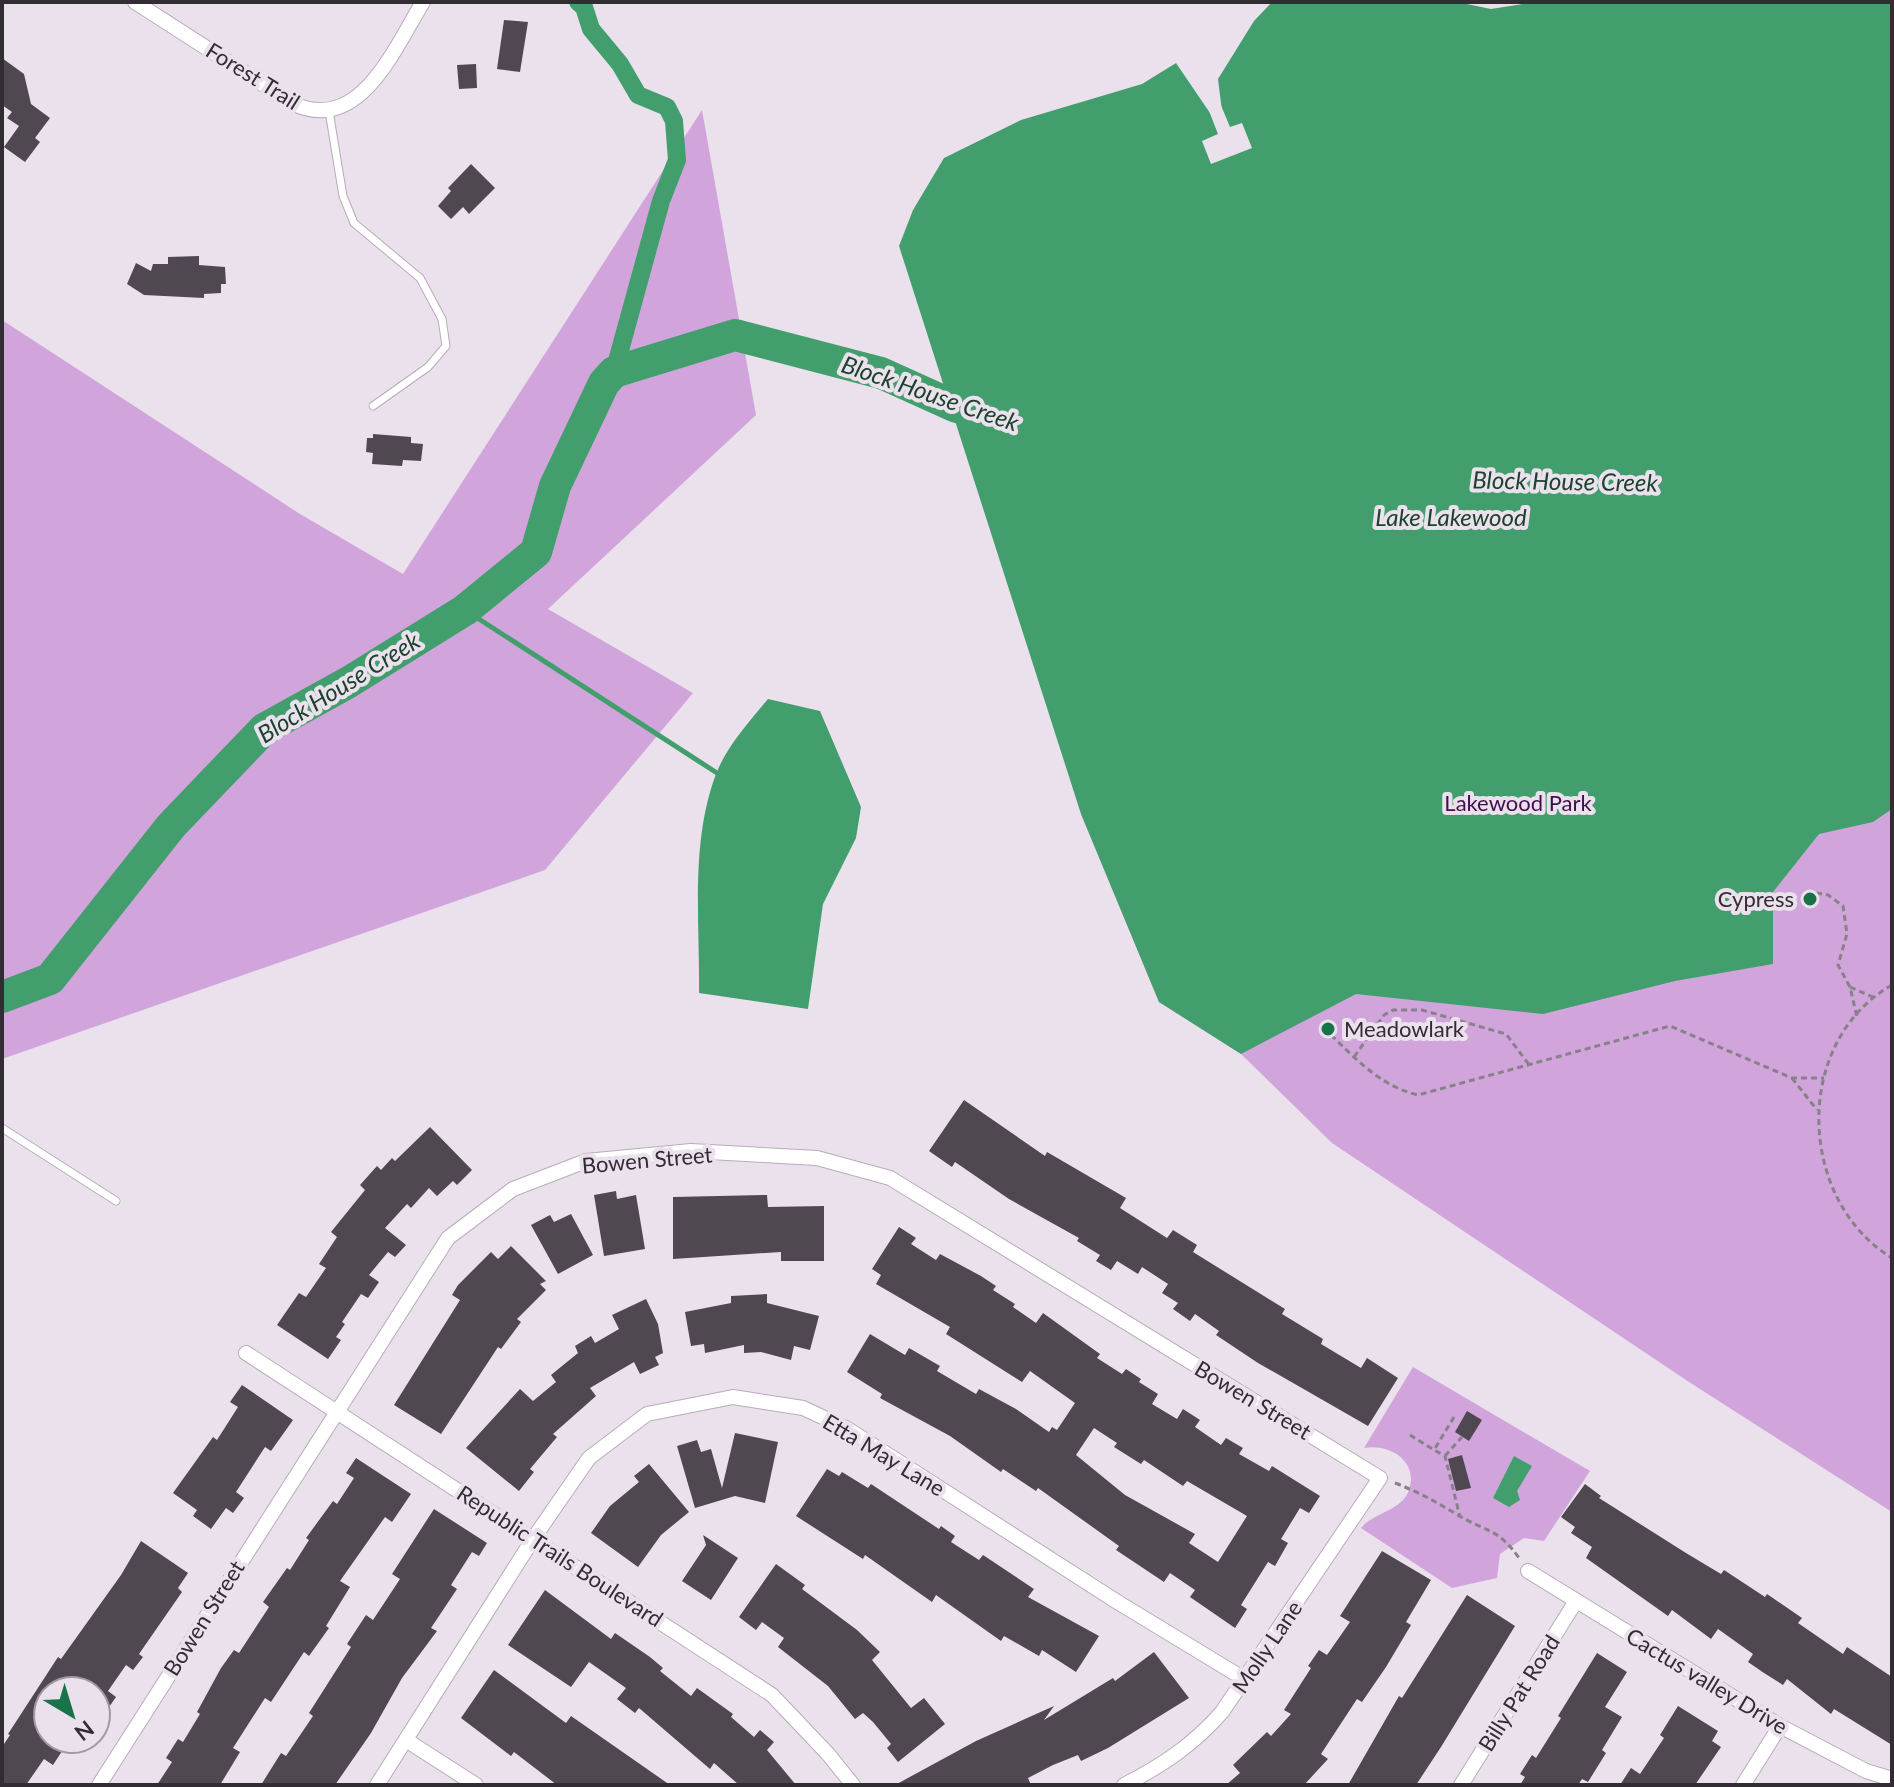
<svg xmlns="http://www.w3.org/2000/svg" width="1894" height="1787" font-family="Lato,sans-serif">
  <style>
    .green { fill: #d1a5dc }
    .water { fill: #429f6d }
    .pier { fill: #eae1ec }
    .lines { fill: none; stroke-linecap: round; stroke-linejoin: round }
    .stream { stroke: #429f6d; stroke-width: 5 }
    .canal { stroke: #429f6d; stroke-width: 18 }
    .river { stroke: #429f6d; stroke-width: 32 }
    .building { fill: #4f4851; fill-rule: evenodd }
    .service-casing { stroke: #b6adb8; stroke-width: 9 }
    .minor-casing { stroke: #b6adb8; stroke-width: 16 }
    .path { stroke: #878188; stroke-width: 3; stroke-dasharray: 6 4; stroke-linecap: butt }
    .service { stroke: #fff; stroke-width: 7 }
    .minor { stroke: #fff; stroke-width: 14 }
    .poi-dot { fill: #187348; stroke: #eae1ec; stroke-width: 3 }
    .labels { text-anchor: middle; stroke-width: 8; stroke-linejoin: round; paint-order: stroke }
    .street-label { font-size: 22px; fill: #312d32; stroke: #eae1ec }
    .park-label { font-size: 22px; fill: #420e4f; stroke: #eae1ec }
    .poi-label { font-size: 22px; fill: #312d32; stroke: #eae1ec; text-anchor: end }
    .water-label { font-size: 24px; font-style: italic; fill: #1b422d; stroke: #eae1ec }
  </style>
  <rect width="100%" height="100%" fill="#eae1ec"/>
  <!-- green -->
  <g class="green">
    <path d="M702 110 756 415 548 609 693 693 545 870 2 1059V320L300 514 403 574Z"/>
    <path d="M1892 339V1512L1689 1382 1332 1143 1241 1054 1159 1002 1081 814Z"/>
    <path d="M1413 1367 1590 1471 1544 1541 1524 1538 1500 1554 1497 1578 1452 1588 1361 1528C1374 1512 1402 1511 1409 1490 1419 1461 1389 1443 1364 1448Z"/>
  </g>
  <!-- water -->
  <g class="water">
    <path d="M1272 2H1457L1491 9 1535 2H1892V809L1873 822 1819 834 1773 892V964L1675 981 1543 1014 1356 994 1241 1054 1159 1002 1081 814 899 246 913 210 944 158 1021 120 1142 84 1176 63 1225 135 1218 79 1254 21Z"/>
    <path d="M768 699 820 711 861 807 856 838 823 904 808 1009 699 993C700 922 690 843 716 774 727 746 749 722 768 699Z"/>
    <path d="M1514 1456 1532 1466 1517 1491 1520 1500 1509 1507 1493 1498Z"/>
  </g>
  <!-- pier -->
  <path class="pier" d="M1215 91 1230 127 1242 123 1252 148 1211 164 1202 141 1218 134 1204 98 1219 121Z"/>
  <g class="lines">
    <!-- stream -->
    <path class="stream" d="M465 610 717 773"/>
    <!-- canal -->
    <path class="canal" d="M578 2 584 7 591 29 620 64 638 95 667 107 674 121 677 160 661 201 614 372"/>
    <!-- river -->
    <path class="river" d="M2 997 50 979 171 826 264 729 349 682 465 610 536 552 555 486 604 383 614 372 735 335 881 373 954 406 989 417"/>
  </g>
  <!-- building -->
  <g class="building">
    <path d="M504 20 528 22 520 72 497 69Z"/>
    <path d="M2 58 24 74 31 104 50 118 35 138 40 142 25 162 4 147 19 126 7 118 12 112 2 105Z"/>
    <path d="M476 64 477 88 459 89 457 65Z"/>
    <path d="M471 164 495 188 469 214 463 207 451 219 438 206 451 191 448 188Z"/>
    <path d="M199 256V265L225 267 226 284H221V293L204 294V298L144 295 127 284 136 263 151 271 153 264H168V257Z"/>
    <path d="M373 434 411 437V443L423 444 421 461 403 460 402 466 372 464 373 453 366 452 367 438H373Z"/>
    <path d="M964 1100 1045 1156 1047 1152 1126 1198 1120 1208 1167 1238 1173 1230 1197 1245 1193 1252 1285 1309 1282 1314 1323 1339 1321 1344 1361 1368 1367 1358 1398 1378 1368 1426 1258 1363 1216 1335 1219 1331 1195 1314 1190 1321 1173 1309 1178 1303 1162 1293 1168 1284 1142 1267 1138 1274 1117 1261 1111 1270 1096 1261 1100 1255 1077 1241 1079 1238 1009 1199 955 1162 952 1167 929 1151Z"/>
    <path d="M430 1127 472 1170 457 1185 453 1181 437 1196 429 1188 411 1208 407 1204 385 1228 406 1245 395 1257 388 1252 369 1275 379 1282 368 1298 361 1294 342 1322 345 1324 336 1337 341 1340 328 1359 277 1325 299 1293 306 1297 326 1268 319 1264 337 1237 331 1232 365 1190 360 1185 377 1166 381 1170 392 1158 395 1161Z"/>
    <path d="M616 1191 617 1199 636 1195 645 1249 604 1256 594 1195Z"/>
    <path d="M767 1195 768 1207 824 1206V1261H781V1252L673 1259V1197Z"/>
    <path d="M571 1214 593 1255 558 1274 531 1225 550 1215 554 1222Z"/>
    <path d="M899 1227 916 1238 911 1244 936 1260 940 1254 981 1276 996 1286 993 1290 1015 1304 1013 1307 1036 1323 1043 1313 1100 1354 1097 1358 1122 1374 1126 1369 1141 1379 1139 1382 1158 1394 1152 1404 1177 1419 1183 1409 1200 1420 1195 1427 1221 1445 1226 1438 1243 1448 1239 1454 1269 1471 1272 1466 1320 1496 1309 1513 1300 1508 1281 1539 1288 1543 1275 1566 1268 1562 1241 1605 1247 1609 1235 1628 1190 1597 1195 1590 1170 1573 1164 1582 1116 1550 1119 1546 1038 1488 1036 1491 1003 1469 1001 1472 950 1436 880 1398 882 1394 847 1372 870 1334 905 1355 909 1348 940 1366 937 1371 976 1394 979 1389 1016 1409 1049 1432 1052 1427 1057 1430 1075 1403 1030 1371 1022 1382 946 1334 950 1327 876 1284 881 1275 872 1269ZM1094 1428 1117 1443 1114 1447 1141 1464 1144 1460 1183 1486 1187 1481 1247 1516 1218 1562 1189 1543 1195 1534 1125 1495 1076 1455Z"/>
    <path d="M511 1246 546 1281 540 1284 546 1290 517 1319 521 1322 501 1349 498 1347 441 1434 394 1405 460 1300 452 1295 458 1285 491 1252 498 1259Z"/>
    <path d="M767 1294V1303L819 1316 810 1350 794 1346 791 1360 761 1352 744 1353V1345L705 1353 704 1344 691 1346 685 1312 731 1303V1296Z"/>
    <path d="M646 1299 658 1324 663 1353 655 1357 659 1365 640 1374 634 1362 590 1388 596 1396 553 1434 557 1437 530 1469 534 1472 519 1491 466 1448 520 1389 533 1401 556 1382 551 1375 578 1353 575 1346 591 1336 595 1343 619 1329 612 1315Z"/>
    <path d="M242 1385 293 1420 271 1451 265 1447 236 1492 244 1498 233 1513 226 1508 211 1529 193 1516 197 1510 173 1493 213 1437 217 1440 238 1407 230 1402Z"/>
    <path d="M1467 1411 1482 1420 1469 1441 1455 1432Z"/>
    <path d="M735 1433 778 1442 765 1503 735 1496 695 1508 677 1446 697 1440 701 1452 711 1449 722 1488Z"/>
    <path d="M1462 1455 1471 1488 1456 1491 1448 1459Z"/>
    <path d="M356 1458 411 1494 392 1522 385 1517 340 1581 350 1587 326 1626 329 1628 309 1656 304 1652 271 1702 265 1698 233 1748 240 1752 220 1785H157L172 1762 166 1758 178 1739 183 1742 200 1714 197 1712 221 1668 234 1650 239 1653 269 1607 263 1602 287 1568 290 1570 309 1540 306 1538 333 1501 337 1504 354 1478 346 1473Z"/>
    <path d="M649 1464 689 1512 661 1535 638 1567 591 1533 610 1506 639 1482 634 1476Z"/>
    <path d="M827 1469 839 1476 842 1472 868 1488 871 1484 939 1529 941 1526 955 1536 951 1542 979 1560 983 1555 1034 1589 1028 1597 1099 1636 1076 1672 1042 1650 1039 1656 1004 1636 1001 1641 936 1595 932 1602 865 1555 863 1559 796 1516Z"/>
    <path d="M1585 1484 1601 1496 1599 1498 1686 1553 1721 1574 1724 1570 1765 1597 1767 1594 1802 1618 1798 1623 1843 1654 1847 1647 1892 1677V1745L1834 1709 1831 1714 1787 1679 1783 1685 1764 1673 1748 1662 1753 1654 1718 1629 1711 1639 1672 1610 1668 1616 1586 1558 1592 1547 1571 1533 1575 1527 1561 1517Z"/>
    <path d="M434 1509 487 1543 479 1556 472 1552 451 1585 457 1589 431 1628 437 1631 402 1678 371 1733 335 1785H261L281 1753 286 1756 313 1716 309 1713 351 1647 347 1644 366 1615 373 1620 400 1579 392 1574Z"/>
    <path d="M703 1535 738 1558 711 1600 682 1581 706 1545Z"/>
    <path d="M141 1541 188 1573 178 1588 182 1592 139 1654 143 1657 133 1670 126 1665 108 1691 116 1697 107 1710 99 1704 96 1708V1691H48V1739H70L53 1765 44 1759 26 1785H2V1747L10 1735 8 1734 58 1657 61 1659 121 1575Z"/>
    <path d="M1382 1551 1431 1580 1406 1622 1411 1625 1386 1667 1362 1702 1357 1699 1321 1754 1328 1759 1304 1785H1226L1240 1773 1233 1765 1267 1732 1271 1736 1291 1714 1284 1710 1311 1668 1308 1666 1319 1650 1327 1655 1350 1622 1340 1616Z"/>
    <path d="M776 1564 805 1585 802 1589 857 1630 880 1652 872 1660 911 1708 924 1698 945 1724 898 1762 887 1748 891 1744 873 1722 863 1713 855 1719 828 1686 778 1647 784 1638 762 1622 756 1630 739 1617Z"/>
    <path d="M545 1590 611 1639 615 1633 650 1657 663 1668 660 1671 691 1696 697 1688 733 1714 731 1717 754 1737 760 1730 774 1742 767 1750 796 1785H739L714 1763 710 1769 639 1708 635 1713 617 1699 626 1688 589 1662 571 1687 508 1645Z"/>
    <path d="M1467 1595 1515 1626 1441 1747 1416 1785H1348L1399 1696 1402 1698Z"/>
    <path d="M1154 1652 1189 1698 1108 1748 1081 1761 1078 1755 1053 1765 1028 1778 1031 1785H895L976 1741 1054 1706 1044 1720 1113 1678 1115 1681Z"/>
    <path d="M1597 1653 1627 1672 1605 1707 1622 1717 1602 1750 1606 1753 1588 1782 1582 1779 1578 1785H1520L1525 1777 1520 1774 1532 1755 1536 1758 1561 1718 1558 1716Z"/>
    <path d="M494 1670 566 1723 571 1716 670 1785H557L514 1752 511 1756 461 1718Z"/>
    <path d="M1678 1706 1718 1731 1712 1741 1721 1747 1695 1785H1620L1631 1768 1640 1774 1664 1738 1660 1735Z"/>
  </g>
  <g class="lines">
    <defs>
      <g id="service">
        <path d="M329 111 343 196 354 223 420 278 442 319 446 346 428 367 373 406"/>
        <path d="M2 1128 116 1201"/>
      </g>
      <g id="minor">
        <path d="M135 2 292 103C359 136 394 49 423 2"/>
        <path d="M246 1353 772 1695 828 1754 853 1785"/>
        <path d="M1528 1571 1780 1726 1866 1771 1892 1779"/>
        <path d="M406 1740 476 1785"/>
        <path d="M99 1785 448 1238 513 1189 586 1161 691 1151 817 1158 890 1178 1380 1478 1222 1712C1193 1745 1163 1765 1124 1785"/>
        <path d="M377 1785 533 1539 589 1458 647 1414 733 1397 803 1408 846 1428 1119 1603 1246 1680"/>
        <path d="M1461 1785 1576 1601"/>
        <path d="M1743 1785 1780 1726"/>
      </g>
    </defs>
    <!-- service casing -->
    <use href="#service" class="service-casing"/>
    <!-- minor casing -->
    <use href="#minor" class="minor-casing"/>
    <!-- path -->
    <g class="path">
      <path d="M1816 893 1828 895 1843 906 1847 934 1838 965 1850 987 1857 1017"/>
      <path d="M1892 985C1792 1042 1797 1200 1892 1258"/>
      <path d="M1850 987 1875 998"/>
      <path d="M1331 1035C1357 1060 1382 1087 1418 1095L1670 1026 1792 1078H1824"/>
      <path d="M1354 1057 1384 1015 1393 1010H1422L1506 1034 1530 1066"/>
      <path d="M1792 1078 1817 1110"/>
      <path d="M1454 1417 1434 1450 1445 1456 1460 1517"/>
      <path d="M1410 1435 1434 1450"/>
      <path d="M1445 1456 1462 1437"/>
      <path d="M1395 1483C1419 1492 1436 1502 1458 1515 1486 1532 1498 1528 1519 1558"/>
    </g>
    <!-- service -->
    <use href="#service" class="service"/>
    <!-- minor -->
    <use href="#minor" class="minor"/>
  </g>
  <!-- markers -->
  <g class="poi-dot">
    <circle cx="1810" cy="899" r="8"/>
    <circle cx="1328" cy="1029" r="8"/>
  </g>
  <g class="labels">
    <!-- street labels -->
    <g class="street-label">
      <text transform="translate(253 76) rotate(32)" y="8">Forest Trail</text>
      <text transform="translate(647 1160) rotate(-5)" y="8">Bowen Street</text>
      <text transform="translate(1253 1400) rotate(31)" y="8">Bowen Street</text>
      <text transform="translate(884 1455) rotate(31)" y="8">Etta May Lane</text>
      <text transform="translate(560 1556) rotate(33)" y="8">Republic Trails Boulevard</text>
      <text transform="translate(204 1618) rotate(-58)" y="8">Bowen Street</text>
      <text transform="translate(1267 1647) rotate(-56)" y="8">Molly Lane</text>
      <text transform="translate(1707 1681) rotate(31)" y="8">Cactus valley Drive</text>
      <text transform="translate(1519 1693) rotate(-58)" y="8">Billy Pat Road</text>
    </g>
    <!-- park labels -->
    <g class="park-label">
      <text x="1518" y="811">Lakewood Park</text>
    </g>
    <!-- poi labels -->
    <g class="poi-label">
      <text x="1794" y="907">Cypress</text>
      <text x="1344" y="1037" text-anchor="start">Meadowlark</text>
    </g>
    <!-- water labels -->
    <g class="water-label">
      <text transform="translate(930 394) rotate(19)" y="8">Block House Creek</text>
      <text transform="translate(1565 482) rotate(1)" y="8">Block House Creek</text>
      <text x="1451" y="526">Lake Lakewood</text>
      <text transform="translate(339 688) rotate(-32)" y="8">Block House Creek</text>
    </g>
  </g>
  <!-- border -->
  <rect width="1894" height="1787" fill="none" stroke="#312d32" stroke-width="8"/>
  <!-- north arrow -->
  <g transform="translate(72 1715) rotate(142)"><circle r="38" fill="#eae1ec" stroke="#a099a2" stroke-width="2"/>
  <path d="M0-6L14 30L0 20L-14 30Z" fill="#187348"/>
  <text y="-12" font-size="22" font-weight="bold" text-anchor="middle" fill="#312d32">N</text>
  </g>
</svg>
